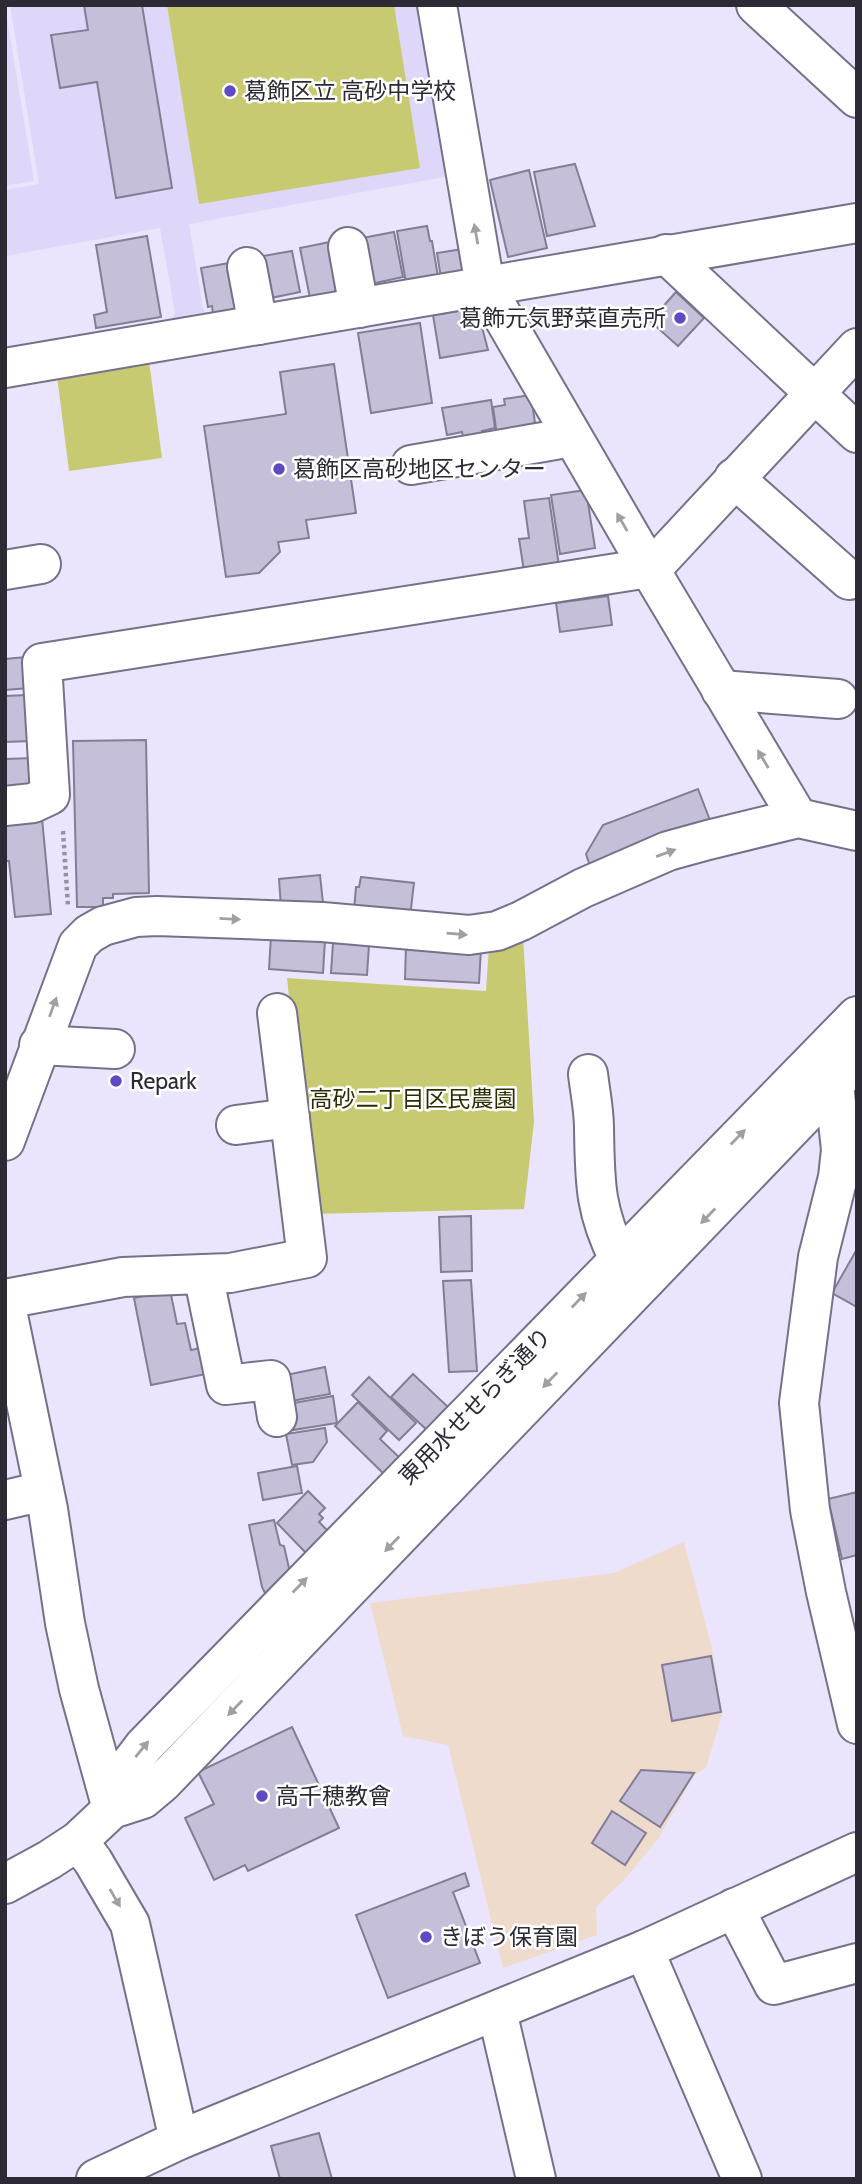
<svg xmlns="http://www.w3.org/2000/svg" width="862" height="2184" font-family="Cabin,'Noto Sans JP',sans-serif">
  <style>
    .industrial { fill: #eedbcb }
    .built { fill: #dfd7fa }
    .green { fill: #c7ca70 }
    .building { fill: #c5bfda; stroke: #837d96; stroke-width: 2 }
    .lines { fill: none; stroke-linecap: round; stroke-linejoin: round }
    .minor-casing { stroke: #767189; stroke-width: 42 }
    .path { stroke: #9692a4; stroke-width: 4.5; stroke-dasharray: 3.5 3.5; stroke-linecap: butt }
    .minor { stroke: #fff; stroke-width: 38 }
    .oneway { fill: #a09fa4 }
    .poi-dot { fill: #604ac3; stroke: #fff; stroke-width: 2.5 }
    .labels { text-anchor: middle; stroke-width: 5; stroke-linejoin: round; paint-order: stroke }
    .poi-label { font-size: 23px; fill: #2d2a35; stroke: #fff; text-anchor: start }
    .park-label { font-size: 23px; fill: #2d2d03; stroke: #fff }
    .street-label { font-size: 23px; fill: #2d2a35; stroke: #fff }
  </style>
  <rect width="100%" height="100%" fill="#eae5fc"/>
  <!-- industrial -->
  <path class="industrial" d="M684 1542 712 1648 722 1715 706 1768 694 1775 658 1839 625 1879 596 1907 597 1935 503 1968 448 1745 403 1736 370 1603 614 1573Z"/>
  <!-- built -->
  <g class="built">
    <path d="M10 5H421L450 176 189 224 203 308 209 319 167 327 175 313 160 228 5 256V190L39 184Z"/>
    <path d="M5 6 34 181 5 186Z"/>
  </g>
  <!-- green -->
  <g class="green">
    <path d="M167 5H394L420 168 199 204Z"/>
    <path d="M149 361 162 458 69 471 57 376Z"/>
    <path d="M523 936 534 1122 524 1209 312 1214 287 978 486 991 489 947Z"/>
  </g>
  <!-- building -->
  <g class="building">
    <path d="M84 5H142L172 188 116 198 97 82 60 88 51 35 88 30Z"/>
    <path d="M575 164 595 226 547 236 534 172Z"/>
    <path d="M529 170 547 248 508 257 490 180Z"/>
    <path d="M427 226 430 241H432L438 277 406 283 397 231Z"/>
    <path d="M394 232 403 277 366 285 357 239Z"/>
    <path d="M147 236 161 317 96 328 94 315 107 312 96 245Z"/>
    <path d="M330 242 338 286 333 294 310 298 300 248Z"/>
    <path d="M463 249 466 266 462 275 441 278 437 253Z"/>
    <path d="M292 251 300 292 271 298 263 256Z"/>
    <path d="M235 262 243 309 213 314 212 306 208 307 201 268Z"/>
    <path d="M676 292 704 318 678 346 650 321Z"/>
    <path d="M477 308 488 350 440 358 433 315Z"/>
    <path d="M420 323 432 403 371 413 358 333Z"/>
    <path d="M334 364 356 513 306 520 309 538 278 542 280 552 259 573 226 577 204 426 286 414 280 372Z"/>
    <path d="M531 395 536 430 497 436 493 407 505 405 504 399Z"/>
    <path d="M491 400 495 428 482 431 483 439 464 442 462 432 447 435 442 408Z"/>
    <path d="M586 490 595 548 560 554 551 495Z"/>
    <path d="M549 498 559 566 524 571 519 539 529 538 524 501Z"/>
    <path d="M608 596 612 625 560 632 556 603Z"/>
    <path d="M26 657 29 688 5 690V659Z"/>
    <path d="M27 695 30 741 5 742V696Z"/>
    <path d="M146 740 149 893 113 894V898H103V907H77L73 741Z"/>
    <path d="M34 758 35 780 25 793 5 794V759Z"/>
    <path d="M698 789 711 823 591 869 586 854 603 825Z"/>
    <path d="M42 818 51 914 15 917 9 861H5V825Z"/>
    <path d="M320 875 323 903 281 907 279 879Z"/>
    <path d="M361 877 414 883 410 917 354 910 356 887H359Z"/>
    <path d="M271 936 325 940 323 973 269 969Z"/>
    <path d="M333 943 369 945 367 975 331 973Z"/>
    <path d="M406 945 481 949 479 983 405 979Z"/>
    <path d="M471 1216 472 1271 441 1272 439 1217Z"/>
    <path d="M857 1249V1307L832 1293Z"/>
    <path d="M471 1280 477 1371 449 1372 443 1281Z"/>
    <path d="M170 1290 177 1324 185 1323 191 1350 205 1347 211 1373 151 1385 134 1298Z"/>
    <path d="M325 1367 330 1394 291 1401 286 1375Z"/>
    <path d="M413 1374 448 1407 427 1430 391 1397Z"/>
    <path d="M369 1377 416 1423 399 1440 352 1395Z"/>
    <path d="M333 1396 337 1423 293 1430 288 1404Z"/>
    <path d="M358 1402 387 1431 380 1439 404 1462 388 1478 335 1426Z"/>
    <path d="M325 1428 327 1442 313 1462 292 1465 286 1434Z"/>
    <path d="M297 1466 302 1493 263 1500 258 1473Z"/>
    <path d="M308 1491 325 1508 319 1514 323 1518 319 1522 329 1532 307 1554 277 1523Z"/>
    <path d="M857 1492V1555L842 1559 828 1499Z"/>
    <path d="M274 1520 280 1545 284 1546 291 1577 266 1595 262 1587 249 1525Z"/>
    <path d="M711 1656 721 1712 672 1721 662 1665Z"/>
    <path d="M292 1727 339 1828 248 1871 245 1865 214 1880 185 1818 214 1804 198 1772Z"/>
    <path d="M641 1770 694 1773 660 1827 620 1801Z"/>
    <path d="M612 1811 646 1833 625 1865 592 1843Z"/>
    <path d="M465 1873 469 1886 453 1892 480 1963 388 1998 356 1915Z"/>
    <path d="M319 2133 332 2179H280L271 2146Z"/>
  </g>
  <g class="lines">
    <defs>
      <g id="minor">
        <path d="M437 5 485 286 649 568 798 818"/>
        <path d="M756 5 857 98"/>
        <path d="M348 247 359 308"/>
        <path d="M666 254 857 433"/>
        <path d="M247 267 258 325"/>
        <path d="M5 368 857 223"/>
        <path d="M411 465 572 437"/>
        <path d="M734 478 849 580"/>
        <path d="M5 570 41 564"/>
        <path d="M721 690 838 699"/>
        <path d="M5 806 33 803 50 795 42 663 649 568 656 564 857 348"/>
        <path d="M39 1045 115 1049"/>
        <path d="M588 1074C590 1091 594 1110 594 1128 595 1180 594 1210 619 1259"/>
        <path d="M834 1084 841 1150 838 1177 818 1257 799 1403 810 1510 826 1592 857 1724"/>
        <path d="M236 1125 290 1118"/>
        <path d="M5 1141 78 945 89 934 103 926 136 917 157 916 322 922 469 935 497 931 521 921 583 888 668 851 708 840 798 818 857 831"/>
        <path d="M203 1274 226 1385 271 1380 277 1417"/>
        <path d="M5 1299 123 1277 230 1273 307 1258 277 1013"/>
        <path d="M5 1301 48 1509 65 1623 79 1689 112 1809"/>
        <path d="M5 1500 44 1491"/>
        <path d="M112 1809 125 1771 144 1746 857 1016"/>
        <path d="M78 1841 93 1861 130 1924 179 2140"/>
        <path d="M5 1884 49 1860 78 1841 112 1809 143 1799 162 1783 857 1060"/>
        <path d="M734 1908 774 1985 857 1963"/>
        <path d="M644 1950 742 2179"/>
        <path d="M497 2011 536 2179"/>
        <path d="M96 2179 179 2140 644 1950 857 1852"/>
      </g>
    </defs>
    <!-- minor casing -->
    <use href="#minor" class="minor-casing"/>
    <!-- path -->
    <path class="path" d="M63 831 68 906"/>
    <!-- minor -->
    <use href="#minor" class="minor"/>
  </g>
  <!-- one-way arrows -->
  <defs><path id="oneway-solid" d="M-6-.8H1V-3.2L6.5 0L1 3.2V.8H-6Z" transform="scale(1.75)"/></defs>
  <g class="oneway">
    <use href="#oneway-solid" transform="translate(476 234) rotate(-100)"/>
    <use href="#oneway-solid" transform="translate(622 522) rotate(-120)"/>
    <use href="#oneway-solid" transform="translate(763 759) rotate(-121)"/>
    <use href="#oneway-solid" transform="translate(666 853) rotate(-20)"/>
    <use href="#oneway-solid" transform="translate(230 919) rotate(3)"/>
    <use href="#oneway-solid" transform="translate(457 934) rotate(5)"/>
    <use href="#oneway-solid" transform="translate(53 1007) rotate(-70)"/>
    <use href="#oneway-solid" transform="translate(738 1137) rotate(-46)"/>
    <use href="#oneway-solid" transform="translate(708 1216) rotate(134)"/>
    <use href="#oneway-solid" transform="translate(579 1300) rotate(-46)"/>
    <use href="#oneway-solid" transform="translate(550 1380) rotate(134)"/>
    <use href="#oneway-solid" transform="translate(392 1544) rotate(134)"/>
    <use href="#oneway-solid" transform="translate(300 1585) rotate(-46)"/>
    <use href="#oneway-solid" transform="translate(235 1708) rotate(134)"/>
    <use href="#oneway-solid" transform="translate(142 1749) rotate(-51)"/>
    <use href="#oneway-solid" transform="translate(115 1898) rotate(60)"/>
  </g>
  <!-- markers -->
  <g class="poi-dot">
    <circle cx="230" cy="91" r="7"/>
    <circle cx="680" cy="318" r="7"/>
    <circle cx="279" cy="469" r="7"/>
    <circle cx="116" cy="1081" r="7"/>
    <circle cx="262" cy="1796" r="7"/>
    <circle cx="426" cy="1937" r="7"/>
  </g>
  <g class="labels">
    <!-- poi labels -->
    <g class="poi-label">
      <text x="244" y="99">葛飾区立 高砂中学校</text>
      <text x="666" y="326" text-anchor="end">葛飾元気野菜直売所</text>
      <text x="293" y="477">葛飾区高砂地区センター</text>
      <text x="130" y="1089">Repark</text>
      <text x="276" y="1804">高千穂教會</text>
      <text x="440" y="1945">きぼう保育園</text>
    </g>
    <!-- park labels -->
    <g class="park-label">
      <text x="413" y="1107">高砂二丁目区民農園</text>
    </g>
    <!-- street labels -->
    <g class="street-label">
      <text transform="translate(475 1406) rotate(-46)" y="8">東用水せせらぎ通り</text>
    </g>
  </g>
  <!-- border -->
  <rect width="862" height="2184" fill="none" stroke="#2d2a35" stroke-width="14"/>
</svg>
